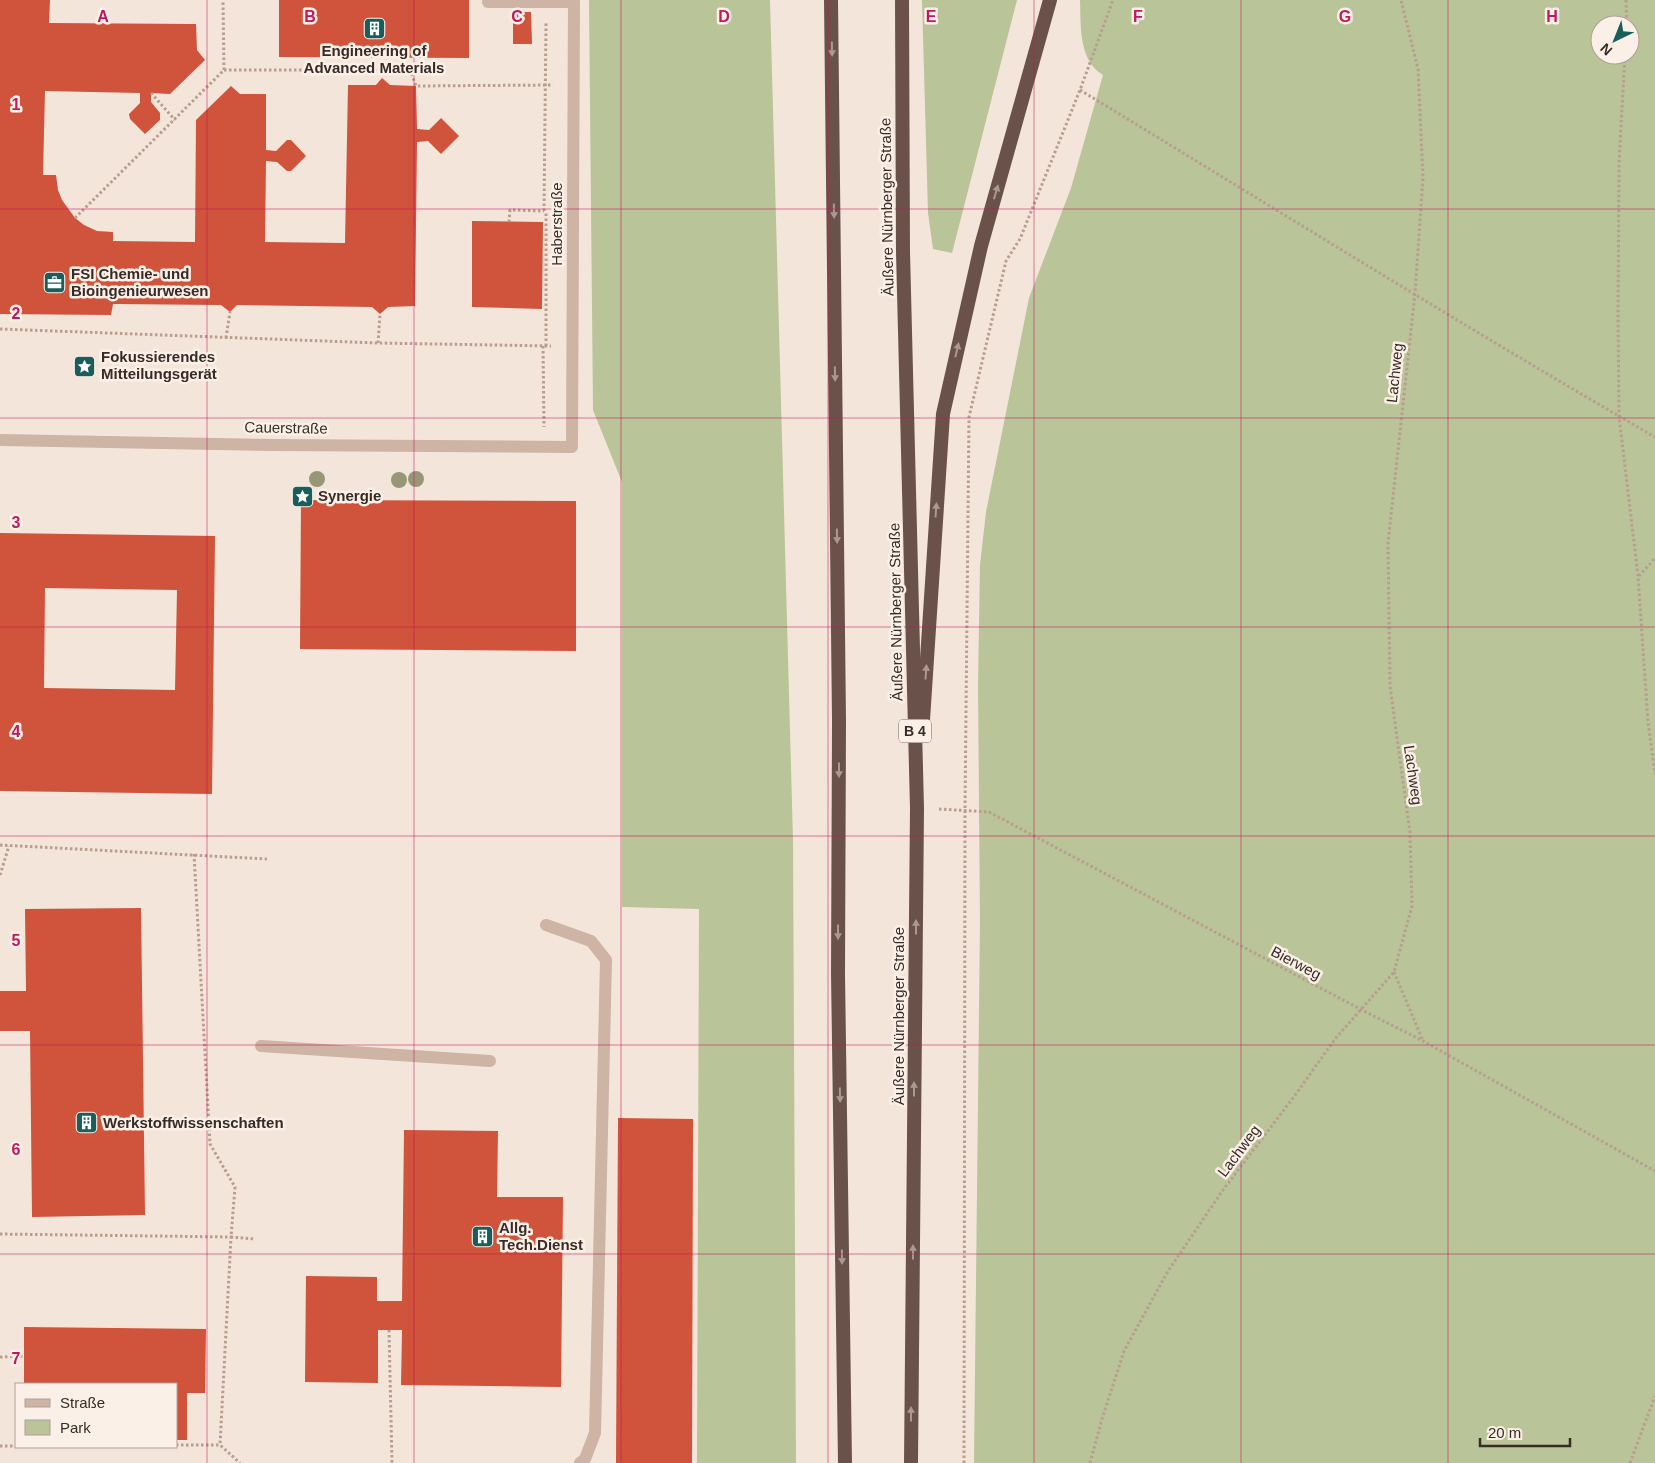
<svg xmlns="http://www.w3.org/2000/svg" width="1655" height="1463" font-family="Arial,sans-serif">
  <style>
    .green { fill: #b9c498; fill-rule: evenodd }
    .building { fill: #d0533b; fill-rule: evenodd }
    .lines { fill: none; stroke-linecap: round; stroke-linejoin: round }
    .path { stroke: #b99d8f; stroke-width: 3; stroke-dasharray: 2.5 2.5; stroke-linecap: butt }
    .service { stroke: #cdb4a5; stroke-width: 12 }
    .minor { stroke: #cdb4a5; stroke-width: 12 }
    .trunk { stroke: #6a524a; stroke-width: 14 }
    .tree { fill: #979778 }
    .oneway { fill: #ab9991 }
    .grid { fill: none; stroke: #c2185b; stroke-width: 1; stroke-opacity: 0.55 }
    .labels { text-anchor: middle; stroke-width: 5; stroke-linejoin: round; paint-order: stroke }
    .shield { fill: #fbf0e7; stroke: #726661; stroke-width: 1 }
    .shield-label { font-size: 14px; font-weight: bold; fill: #382b27 }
    .poi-label { font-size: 15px; font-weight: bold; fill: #382b27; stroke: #fbf0e7; text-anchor: start }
    .street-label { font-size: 15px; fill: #382b27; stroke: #fbf0e7 }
    .grid-label { font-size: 16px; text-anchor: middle; font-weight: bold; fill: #c2185b; stroke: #fbf0e7; stroke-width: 5; stroke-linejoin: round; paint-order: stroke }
  </style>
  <rect width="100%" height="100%" fill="#f4e5da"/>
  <!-- green -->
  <g class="green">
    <path d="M589 0H770L793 840 796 1463H697L699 909 622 907V482L593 410Z"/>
    <path d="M922 0H1017L952 253 933 249 928 213Z"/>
    <path d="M1080 0H1655V1463H974L980 921 978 685 980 565 986 512 1029 298 1071 188 1103 75C1078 60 1081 25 1080 0ZM1600 25H1630V55H1600Z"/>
  </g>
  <!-- building -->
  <g class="building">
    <path d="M0 0H50L49 23 196 24 197 50 205 60 170 94 151 93V102L160 113V120L145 134 130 119 129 114 140 103V93L45 91 43 175H56L58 190 62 200 75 218 84 225 97 231 113 232V241L195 242 196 120 231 86 240 94H266V150L276 151 287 140H291L306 156 291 171H287L277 162 266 161 265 242 345 243 348 85H376L382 78 390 85 416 86 417 129 429 130 441 118 459 136 441 154 428 141 417 142 415 306 388 307 380 314 372 307 237 305 230 312 221 305 113 304 111 315 0 314Z"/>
    <path d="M279 0H469V58L279 57Z"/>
    <path d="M513 12H531L532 44H513Z"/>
    <path d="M472 221 543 222 542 309 472 307Z"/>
    <path d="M301 500 576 501V651L300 649Z"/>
    <path d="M0 533 215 536 212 794 0 791ZM45 588 177 590 175 690 44 688Z"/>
    <path d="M141 908 145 1215 32 1217 30 1031H0V991H26L25 909Z"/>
    <path d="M618 1118 693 1119 692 1463H616Z"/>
    <path d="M404 1130 498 1131 497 1197H563L561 1387 401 1385 402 1330H378V1383L305 1382 306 1276 377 1277V1301H402Z"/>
    <path d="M24 1327 206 1329 205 1393H187V1440H176V1384H24Z"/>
  </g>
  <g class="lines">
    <!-- path -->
    <g class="path">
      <path d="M1626 0 1627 25"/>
      <path d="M1625 55 1619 162 1618 315 1619 416 1638 576 1648 722 1655 774"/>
      <path d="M224 70H410L416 86 553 85"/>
      <path d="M1080 90C1271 206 1461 325 1655 437"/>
      <path d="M151 93 175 120"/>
      <path d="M544 211 546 23"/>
      <path d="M75 218 224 70 223 0"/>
      <path d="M509 222 510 210 544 211"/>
      <path d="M0 329 378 343 551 346"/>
      <path d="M226 338 230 312"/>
      <path d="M378 343 380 314"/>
      <path d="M543 346 544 427"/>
      <path d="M546 346V211"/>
      <path d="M1639 576 1655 558"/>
      <path d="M939 809 989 812 1360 1009 1423 1041 1655 1171"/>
      <path d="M0 845 267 859"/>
      <path d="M194 854 210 1144 235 1187 231 1237 255 1239"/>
      <path d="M0 875 9 846"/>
      <path d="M1394 972 1423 1041"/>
      <path d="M0 1234 231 1237 220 1445"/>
      <path d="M389 1330 392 1463"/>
      <path d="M0 1357 24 1356"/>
      <path d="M176 1445H220L240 1463"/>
      <path d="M0 1446H16"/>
      <path d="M964 1463 965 810 969 417 1006 261 1020 239 1080 90 1113 0"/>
      <path d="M1090 1463 1102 1419 1124 1351 1168 1271 1223 1190 1293 1098 1335 1039 1394 972 1412 906 1410 833 1390 686 1388 543 1415 293 1423 178 1418 69 1401 0"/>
      <path d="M1630 1463 1655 1396"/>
    </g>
    <!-- service -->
    <g class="service">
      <path d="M488 2H574"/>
      <path d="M546 925 591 941 606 960 595 1433 585 1459 580 1463"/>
      <path d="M261 1046 490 1061"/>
    </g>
    <!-- minor -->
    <path class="minor" d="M0 440 273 445 572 447 574 0"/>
    <!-- trunk -->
    <g class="trunk">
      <path d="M831 0 839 721 838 974 845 1463"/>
      <path d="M902 0 903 252 917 808 911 1463"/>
      <path d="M923 720 943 414 981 246 1050 0"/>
    </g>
  </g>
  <!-- trees -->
  <g class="tree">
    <circle cx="317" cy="479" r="8"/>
    <circle cx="416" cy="479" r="8"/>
    <circle cx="399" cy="480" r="8"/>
  </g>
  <!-- one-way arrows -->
  <defs><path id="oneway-solid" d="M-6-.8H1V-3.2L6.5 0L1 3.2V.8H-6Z" transform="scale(1.25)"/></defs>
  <g class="oneway">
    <use href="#oneway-solid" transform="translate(832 49) rotate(89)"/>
    <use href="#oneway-solid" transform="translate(996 192) rotate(-74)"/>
    <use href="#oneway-solid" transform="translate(834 211) rotate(89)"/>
    <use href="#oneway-solid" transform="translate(957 350) rotate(-77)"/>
    <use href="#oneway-solid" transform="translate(835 374) rotate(89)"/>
    <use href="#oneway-solid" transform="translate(936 510) rotate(-86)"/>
    <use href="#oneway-solid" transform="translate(837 536) rotate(89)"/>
    <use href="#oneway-solid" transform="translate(926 672) rotate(-86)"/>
    <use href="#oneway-solid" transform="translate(839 770) rotate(90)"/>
    <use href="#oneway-solid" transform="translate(916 927) rotate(-90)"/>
    <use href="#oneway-solid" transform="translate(838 932) rotate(90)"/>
    <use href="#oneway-solid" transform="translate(914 1089) rotate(-90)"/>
    <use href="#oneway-solid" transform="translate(840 1095) rotate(89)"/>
    <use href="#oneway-solid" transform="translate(913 1252) rotate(-90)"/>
    <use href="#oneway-solid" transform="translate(842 1257) rotate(89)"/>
    <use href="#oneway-solid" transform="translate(911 1414) rotate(-90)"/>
  </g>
  <!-- grid -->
  <path class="grid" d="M207 0V1463M414 0V1463M621 0V1463M828 0V1463M1034 0V1463M1241 0V1463M1448 0V1463M0 209H1655M0 418H1655M0 627H1655M0 836H1655M0 1045H1655M0 1254H1655"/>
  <!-- icons -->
  <defs>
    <symbol id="building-square" viewBox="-11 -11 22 22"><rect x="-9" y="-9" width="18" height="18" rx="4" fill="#195d5c" stroke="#fbf0e7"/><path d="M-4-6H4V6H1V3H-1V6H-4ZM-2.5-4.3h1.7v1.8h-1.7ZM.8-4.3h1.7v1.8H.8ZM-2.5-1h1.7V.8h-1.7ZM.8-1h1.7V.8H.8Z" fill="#fff"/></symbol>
    <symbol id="office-square" viewBox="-11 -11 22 22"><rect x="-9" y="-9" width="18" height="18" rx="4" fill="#195d5c" stroke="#fbf0e7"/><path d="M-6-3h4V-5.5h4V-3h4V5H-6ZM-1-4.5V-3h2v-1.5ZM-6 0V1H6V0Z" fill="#fff"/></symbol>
    <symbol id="sight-square" viewBox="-11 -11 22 22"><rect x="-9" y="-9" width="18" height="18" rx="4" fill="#195d5c" stroke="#fbf0e7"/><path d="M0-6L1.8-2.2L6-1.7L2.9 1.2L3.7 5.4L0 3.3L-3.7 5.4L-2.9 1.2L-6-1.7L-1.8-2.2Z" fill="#fff"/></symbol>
  </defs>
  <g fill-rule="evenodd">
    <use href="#building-square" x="362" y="16" width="25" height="25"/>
    <use href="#office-square" x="42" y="270" width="25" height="25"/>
    <use href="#sight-square" x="72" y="354" width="25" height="25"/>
    <use href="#sight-square" x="290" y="484" width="25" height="25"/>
    <use href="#building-square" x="74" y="1110" width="25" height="25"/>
    <use href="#building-square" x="470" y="1224" width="25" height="25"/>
  </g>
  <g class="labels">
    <!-- shield labels -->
    <rect class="shield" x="899" y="719.5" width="32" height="23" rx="4"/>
    <g class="shield-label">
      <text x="915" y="736">B 4</text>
    </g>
    <!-- poi labels -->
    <g class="poi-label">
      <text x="374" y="56" text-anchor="middle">Engineering of<tspan x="374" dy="17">Advanced Materials</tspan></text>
      <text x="71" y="279">FSI Chemie- und<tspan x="71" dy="17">Bioingenieurwesen</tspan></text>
      <text x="101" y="362">Fokussierendes<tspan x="101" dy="17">Mitteilungsgerät</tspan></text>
      <text x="318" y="501">Synergie</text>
      <text x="103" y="1128">Werkstoffwissenschaften</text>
      <text x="499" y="1233">Allg.<tspan x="499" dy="17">Tech.Dienst</tspan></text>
    </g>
    <!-- street labels -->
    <g class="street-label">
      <text transform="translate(887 207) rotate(-91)" y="5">Äußere Nürnberger Straße</text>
      <text transform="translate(557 224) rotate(-90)" y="5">Haberstraße</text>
      <text transform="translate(1395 373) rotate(-84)" y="5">Lachweg</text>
      <text transform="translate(286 428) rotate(1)" y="5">Cauerstraße</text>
      <text transform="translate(896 612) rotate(-91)" y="5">Äußere Nürnberger Straße</text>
      <text transform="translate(1413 775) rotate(82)" y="5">Lachweg</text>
      <text transform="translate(1296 963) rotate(28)" y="5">Bierweg</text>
      <text transform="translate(899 1016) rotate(-90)" y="5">Äußere Nürnberger Straße</text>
      <text transform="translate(1239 1151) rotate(-53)" y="5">Lachweg</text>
    </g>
  </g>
  <g class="grid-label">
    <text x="103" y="22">A</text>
    <text x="310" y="22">B</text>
    <text x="517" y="22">C</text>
    <text x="724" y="22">D</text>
    <text x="931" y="22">E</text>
    <text x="1138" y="22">F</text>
    <text x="1345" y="22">G</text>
    <text x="1552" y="22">H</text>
    <text x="16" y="110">1</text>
    <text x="16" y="319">2</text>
    <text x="16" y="528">3</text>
    <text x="16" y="737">4</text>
    <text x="16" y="946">5</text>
    <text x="16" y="1155">6</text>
    <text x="16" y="1364">7</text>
  </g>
  <!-- legend -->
  <rect x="15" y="1383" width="162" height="65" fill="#fbf0e7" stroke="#ada19a"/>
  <rect x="25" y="1399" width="25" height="8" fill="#cdb4a5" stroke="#ada19a"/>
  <text x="60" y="1408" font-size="15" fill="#382b27">Straße</text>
  <rect x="25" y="1420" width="25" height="15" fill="#b9c498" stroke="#ada19a"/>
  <text x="60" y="1433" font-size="15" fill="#382b27">Park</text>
  <!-- north arrow -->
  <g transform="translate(1615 40) rotate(223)"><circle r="24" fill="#fbf0e7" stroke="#ada19a"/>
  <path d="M0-4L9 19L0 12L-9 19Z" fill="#195d5c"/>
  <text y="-8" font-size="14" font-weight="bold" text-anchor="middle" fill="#382b27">N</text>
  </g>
  <!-- scale -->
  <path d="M1480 1438v8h90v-8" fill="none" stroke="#382b27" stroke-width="2.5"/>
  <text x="1488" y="1438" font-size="15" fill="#382b27" stroke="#fbf0e7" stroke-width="4" paint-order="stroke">20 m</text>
</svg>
